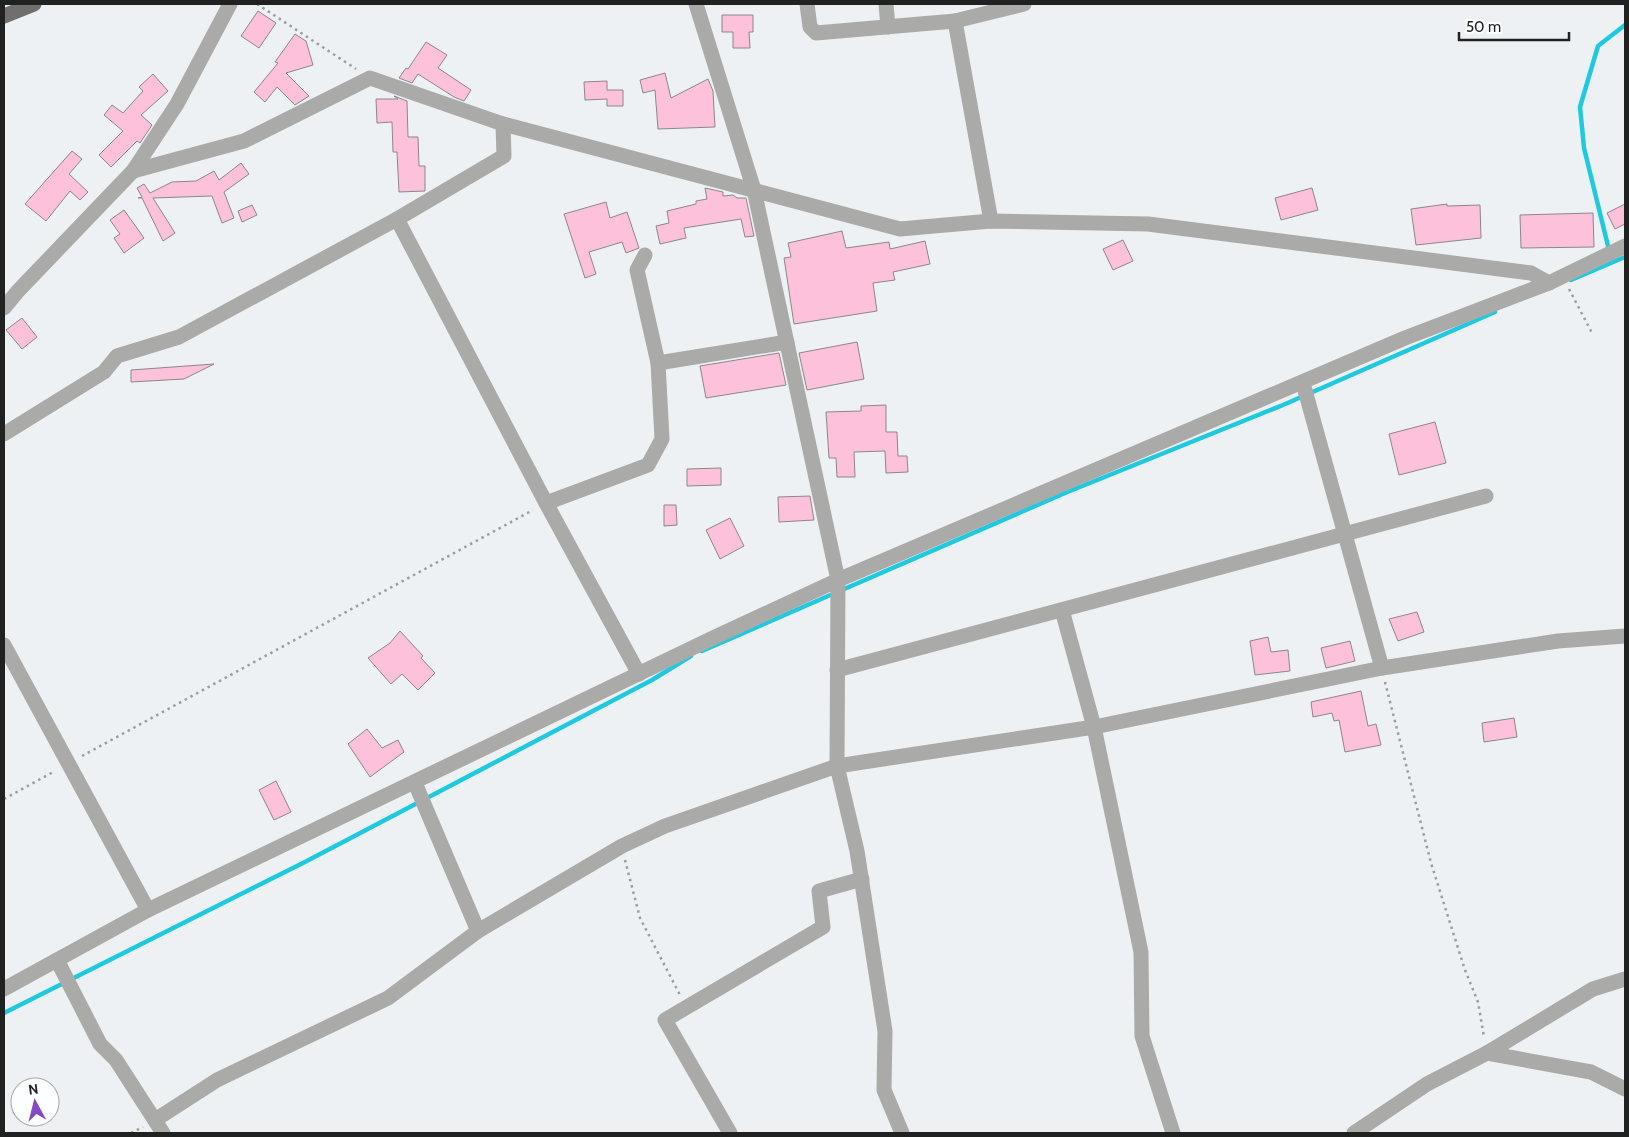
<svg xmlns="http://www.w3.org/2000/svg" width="1629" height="1137" font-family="Cabin,sans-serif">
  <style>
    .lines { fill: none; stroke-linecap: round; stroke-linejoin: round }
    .stream { stroke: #1fcae0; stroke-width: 4.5 }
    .building { fill: #fec1dc; stroke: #8b8788 }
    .path { stroke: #9b9d9e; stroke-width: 2.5; stroke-dasharray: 2.5 4; stroke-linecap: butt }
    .minor { stroke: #aaaaa8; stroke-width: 15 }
    .major { stroke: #706f6d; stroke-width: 15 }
  </style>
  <rect width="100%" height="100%" fill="#eef1f3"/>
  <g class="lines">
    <!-- stream -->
    <g class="stream">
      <path d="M1609 250 1584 148 1580 107 1598 46 1625 25"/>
      <path d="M1571 280 1625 257"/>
      <path d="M842 590 1065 493 1283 405 1495 312"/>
      <path d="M702 651 835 593"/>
      <path d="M4 1013 303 863 652 680 691 656"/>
    </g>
  </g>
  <!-- building -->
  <g class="building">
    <path d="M258 11 276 23 259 48 241 36Z"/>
    <path d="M722 15H753V32H749L750 48H733V32H722Z"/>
    <path d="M295 34 306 41 313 65 286 73 309 96 295 105 277 87 265 102 254 92 278 63 275 62Z"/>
    <path d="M426 42 447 55 438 68 471 90 464 101 454 97 418 74 412 83 399 78 406 68 408 69Z"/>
    <path d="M665 73 671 98 708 79 713 91 715 127 658 129 655 90 643 93 640 80Z"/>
    <path d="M153 74 168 91 141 115 152 125 140 143 137 141 111 167 99 155 123 131 104 115 112 105 123 113 143 91 139 87Z"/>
    <path d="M607 81V90H623V106H607V99L585 100 584 82Z"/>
    <path d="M394 96 407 101 408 137H418L419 166H425V191L399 192 397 152H393L392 122 377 123 376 99H398Z"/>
    <path d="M72 151 82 159 69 174 88 192 80 200 70 191 46 221 25 204Z"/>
    <path d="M241 163 249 174 224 192 234 218 222 223 212 196 153 198 175 233 163 241 142 198H138L142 197 137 188 144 184 150 193 172 182 196 181 214 171 219 180Z"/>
    <path d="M705 188 723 192V196L733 195 737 198H746L754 236 745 237 741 219 684 228 686 238 660 244 656 226 669 223 667 211 696 204V201L707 199Z"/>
    <path d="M1312 188 1318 210 1281 220 1275 198Z"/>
    <path d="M606 202 610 218 627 212 639 248 626 253 622 242 589 252 596 274 585 278 564 214Z"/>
    <path d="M1447 204V206L1480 205 1481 238 1416 245 1411 209Z"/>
    <path d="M1625 204V224L1615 229 1607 213Z"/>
    <path d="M252 205 257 215 242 222 238 211Z"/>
    <path d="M124 210 144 238 124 253 114 238 120 234 110 220Z"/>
    <path d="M1593 213 1594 247 1521 248 1520 215Z"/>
    <path d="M842 231 846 248 889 242 890 249 925 241 930 264 893 272 895 280 873 283 877 311 794 324 784 258 791 257 788 243Z"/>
    <path d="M1123 240 1133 261 1113 270 1103 249Z"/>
    <path d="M22 318 37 337 22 349 6 330Z"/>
    <path d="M857 342 864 379 807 390 799 353Z"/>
    <path d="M779 353 786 385 706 398 700 366Z"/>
    <path d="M214 364 184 379 131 382V370Z"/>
    <path d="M886 405V432H897L898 456H907L908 472 886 473 885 451 854 452 855 477H837L836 458H829L826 412 861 411V406Z"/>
    <path d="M1435 422 1446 463 1399 475 1389 434Z"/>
    <path d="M721 468V485L687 486V469Z"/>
    <path d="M810 496 814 520 779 522 778 497Z"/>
    <path d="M664 505H676L677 525 664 526Z"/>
    <path d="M730 518 744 546 720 559 706 530Z"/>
    <path d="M1417 612 1424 632 1398 641 1389 619Z"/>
    <path d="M400 631 423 656 421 658 435 673 418 690 402 674 391 684 368 658 390 643Z"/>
    <path d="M1268 637 1271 652 1288 650 1290 671 1255 675 1250 641Z"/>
    <path d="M1350 641 1355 661 1326 668 1321 648Z"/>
    <path d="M1361 691 1368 726 1376 724 1381 745 1345 752 1339 720 1334 721 1332 713 1313 717 1311 702Z"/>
    <path d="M1514 718 1517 737 1484 742 1482 723Z"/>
    <path d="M367 729 382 748 398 740 404 752 370 777 348 744Z"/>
    <path d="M276 781 291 812 274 820 259 790Z"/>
  </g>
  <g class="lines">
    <!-- path -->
    <g class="path">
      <path d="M257 4 356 69"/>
      <path d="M1569 289 1592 333"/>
      <path d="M1385 682 1431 863 1465 970 1478 1002 1484 1037"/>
      <path d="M82 756 533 510"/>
      <path d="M4 799 55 771"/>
      <path d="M625 860 640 918 680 995"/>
      <path d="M131 1133 143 1127"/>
    </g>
    <!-- minor -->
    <g class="minor">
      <path d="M696 4 754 190 838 580 837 766 857 851 885 1031 884 1090 902 1133"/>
      <path d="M807 4 810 27 816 33 955 21"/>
      <path d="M886 4 888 27"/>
      <path d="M133 171 244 141 370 78 503 124 900 229 991 221 1148 224 1531 273 1549 283"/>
      <path d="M397 219 504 156 503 124"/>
      <path d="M991 221 955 21 1024 4"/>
      <path d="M645 255 637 270 658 363"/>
      <path d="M4 308 18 291 133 171 177 104 230 4"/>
      <path d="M1303 383 1382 668"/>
      <path d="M4 434 104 372 117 356 179 337 397 219 546 503 639 674"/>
      <path d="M546 503 648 465 662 439 658 363 787 342"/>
      <path d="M1062 610 1094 727 1141 952 1142 1036 1173 1133"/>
      <path d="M4 645 148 910"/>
      <path d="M837 670 1486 496"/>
      <path d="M415 783 478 931"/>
      <path d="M57 960 100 1044 116 1060 163 1133"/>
      <path d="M4 989 148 910 715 637 838 580 1405 338 1549 283 1625 246"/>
      <path d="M1487 1053 1591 1072 1625 1089"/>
      <path d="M155 1120 217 1080 388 998 478 931 622 846 665 826 837 766 1094 727 1382 668 1558 641 1625 636"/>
      <path d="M730 1133 665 1020 823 927 819 891 862 879"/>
      <path d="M1354 1133 1427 1084 1487 1053 1593 989 1625 979"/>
    </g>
    <!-- major -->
    <path class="major" d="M4 16 34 4"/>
  </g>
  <!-- border -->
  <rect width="1629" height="1137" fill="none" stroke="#202121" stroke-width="10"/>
  <!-- north arrow -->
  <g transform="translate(35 1102) rotate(353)"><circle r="24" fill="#fdfeff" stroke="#a5a6a6"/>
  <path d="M0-4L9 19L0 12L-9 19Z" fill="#844ac1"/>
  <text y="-8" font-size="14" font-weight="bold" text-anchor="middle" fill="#202121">N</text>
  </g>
  <!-- scale -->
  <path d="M1459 32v8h110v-8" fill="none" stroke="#202121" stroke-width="2.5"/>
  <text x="1466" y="32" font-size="15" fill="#202121" stroke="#fdfeff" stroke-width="4" paint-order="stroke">50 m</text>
</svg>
